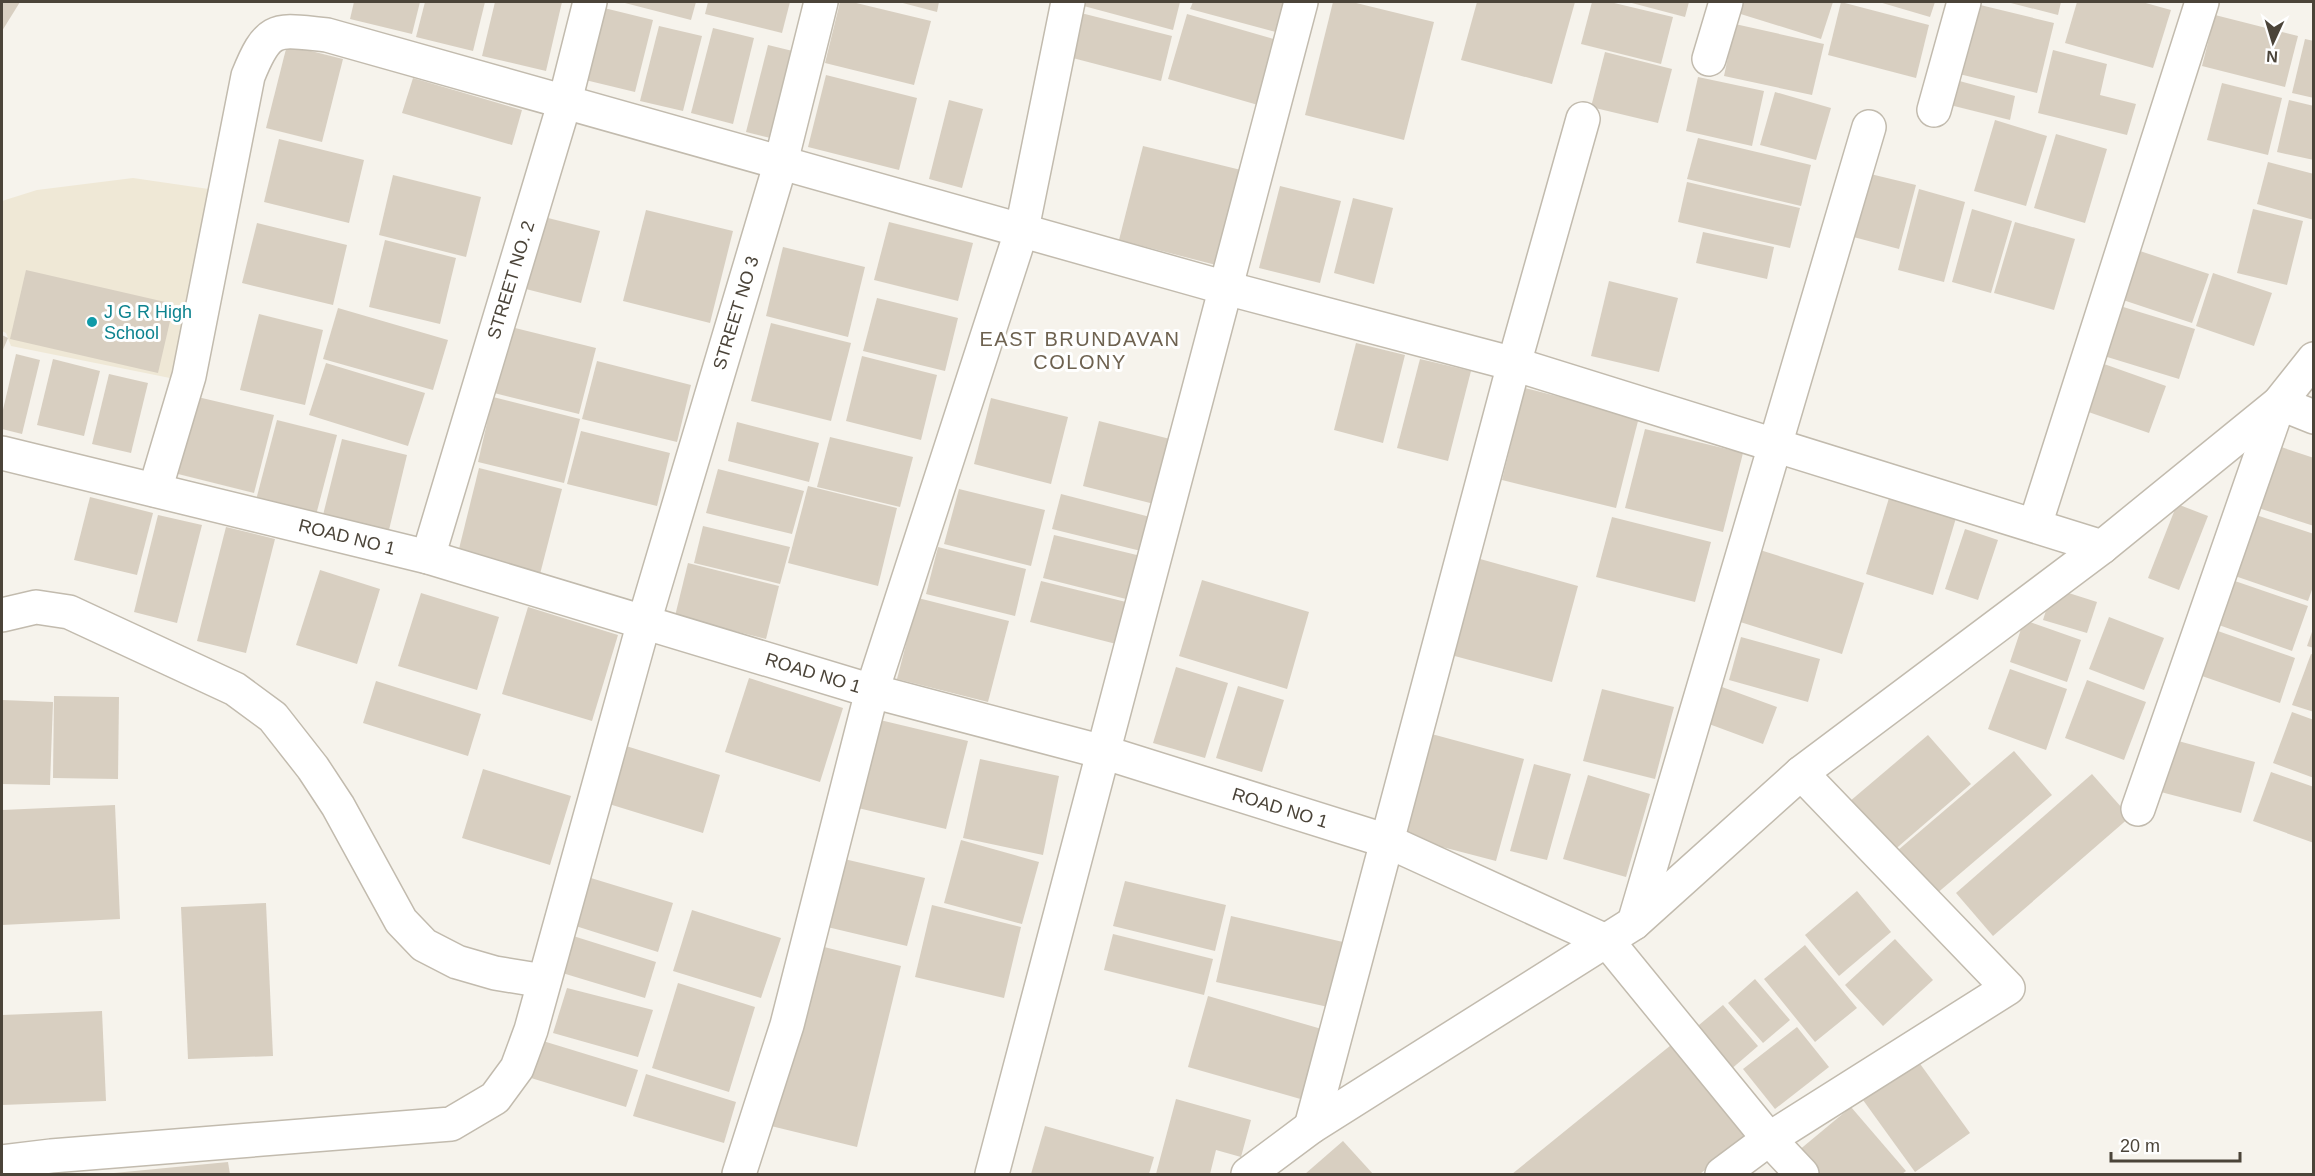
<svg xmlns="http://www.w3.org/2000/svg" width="2315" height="1176" font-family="Arial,sans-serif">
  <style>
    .education { fill: #efe8d6 }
    .building { fill: #d8cfc1 }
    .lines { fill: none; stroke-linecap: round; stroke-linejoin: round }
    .minor-casing { stroke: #c2bbae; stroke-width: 36 }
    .minor { stroke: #fff; stroke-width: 33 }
    .culture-dot { fill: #0f9aa8; stroke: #fff; stroke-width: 2 }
    .labels { text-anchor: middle; stroke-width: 6; stroke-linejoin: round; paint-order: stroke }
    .street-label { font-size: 18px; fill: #4b4439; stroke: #fff }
    .culture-label { font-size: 18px; fill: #0d838f; stroke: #fff; text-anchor: start }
    .neighbourhood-label { font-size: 20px; letter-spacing: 1.5px; fill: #6e6250; stroke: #fff }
  </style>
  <rect width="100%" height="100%" fill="#f6f3ec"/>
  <!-- education -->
  <path class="education" d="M133 178 243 194 180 380 11 346 6 333 2 331V201L37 190Z"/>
  <!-- building -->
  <g class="building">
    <path d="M2 2H20L2 31Z"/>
    <path d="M354 2H420L412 34 350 19Z"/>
    <path d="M425 2H485L473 51 416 37Z"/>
    <path d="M495 2H562L546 71 482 56Z"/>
    <path d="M621 2H696L691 20Z"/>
    <path d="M708 2H790L782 33 705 14Z"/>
    <path d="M840 2H852L931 21 914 85 825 63Z"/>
    <path d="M899 2H939L937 12Z"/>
    <path d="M1080 2H1180L1173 30 1080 5Z"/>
    <path d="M1193 2H1284L1276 32 1190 9Z"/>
    <path d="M1333 2H1352L1434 22 1404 140 1305 115Z"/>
    <path d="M1477 2H1575L1552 84 1461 60Z"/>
    <path d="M1592 2H1610L1673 17 1661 64 1581 44Z"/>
    <path d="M1628 2H1689L1685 17Z"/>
    <path d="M1733 2H1833L1821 39 1731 11Z"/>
    <path d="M1841 2 1929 25 1916 78 1828 55Z"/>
    <path d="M1879 2H1935L1930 17Z"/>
    <path d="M2007 2H2061L2058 15Z"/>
    <path d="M2077 2H2142L2171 10 2153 68 2065 43Z"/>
    <path d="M1972 3 2054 23 2037 93 1955 73Z"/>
    <path d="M596 6 653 20 635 92 577 78Z"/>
    <path d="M1077 12 1172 36 1161 81 1065 56Z"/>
    <path d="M1187 14 1277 40 1258 105 1168 79Z"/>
    <path d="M2215 15 2298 36 2285 87 2202 66Z"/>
    <path d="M1735 24 1824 44 1812 95 1724 76Z"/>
    <path d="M659 26 702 36 683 111 640 101Z"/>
    <path d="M713 28 754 38 733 124 691 113Z"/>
    <path d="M2305 39 2314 41V98L2292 93Z"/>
    <path d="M287 45 343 59 322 142 266 128Z"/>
    <path d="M768 45 805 54 783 141 746 132Z"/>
    <path d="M2053 50 2107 64 2100 95 2136 104 2127 135 2038 113Z"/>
    <path d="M1605 52 1672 69 1658 123 1591 107Z"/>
    <path d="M826 75 917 98 899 170 808 147Z"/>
    <path d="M1698 77 1764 91 1752 146 1686 131Z"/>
    <path d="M413 78 522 110 512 145 402 113Z"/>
    <path d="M1952 79 2015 96 2010 120 1946 104Z"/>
    <path d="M2222 83 2282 98 2268 155 2207 140Z"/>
    <path d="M1775 92 1831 108 1816 160 1760 145Z"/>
    <path d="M949 100 983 109 962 188 929 179Z"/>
    <path d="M2289 100 2314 106V160L2277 152Z"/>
    <path d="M1995 120 2047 136 2026 206 1974 191Z"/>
    <path d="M2056 134 2107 149 2085 223 2034 208Z"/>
    <path d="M1698 138 1811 165 1801 206 1687 179Z"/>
    <path d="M279 139 364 160 349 223 264 202Z"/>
    <path d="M1143 146 1241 170 1216 265 1119 240Z"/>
    <path d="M2268 162 2314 174V220L2257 204Z"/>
    <path d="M1858 171 1916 185 1899 249 1842 234Z"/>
    <path d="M393 175 481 197 466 257 379 235Z"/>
    <path d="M1687 182 1800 208 1790 248 1678 222Z"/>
    <path d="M1280 186 1341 201 1320 283 1259 268Z"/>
    <path d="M1919 189 1965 202 1944 282 1898 270Z"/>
    <path d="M1353 198 1393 208 1374 284 1334 273Z"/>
    <path d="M1972 209 2012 221 1991 293 1952 282Z"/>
    <path d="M2253 209 2303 221 2287 285 2237 273Z"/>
    <path d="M646 210 733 231 710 323 623 301Z"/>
    <path d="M536 215 600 231 581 303 518 287Z"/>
    <path d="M889 222 973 243 958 301 874 280Z"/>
    <path d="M2015 222 2075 239 2054 310 1994 293Z"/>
    <path d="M257 223 347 245 333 305 242 283Z"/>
    <path d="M1703 232 1774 247 1767 279 1696 263Z"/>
    <path d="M385 240 456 258 440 324 369 307Z"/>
    <path d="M783 247 865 267 848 337 766 316Z"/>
    <path d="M2134 249 2209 274 2192 323 2117 298Z"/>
    <path d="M26 270 174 304 158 373 10 339Z"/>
    <path d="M2213 273 2272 293 2254 346 2196 326Z"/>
    <path d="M1609 281 1678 298 1659 372 1591 356Z"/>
    <path d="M877 298 958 318 945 371 863 351Z"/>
    <path d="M2107 302 2195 329 2179 379 2091 352Z"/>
    <path d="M338 308 448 340 433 390 323 359Z"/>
    <path d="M259 314 323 330 305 405 240 390Z"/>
    <path d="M771 323 851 343 831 421 751 401Z"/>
    <path d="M511 327 596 348 579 414 494 393Z"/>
    <path d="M2 335 8 338 2 352Z"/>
    <path d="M1356 343 1405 355 1383 443 1334 430Z"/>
    <path d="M16 354 40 360 22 434 2 429V414Z"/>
    <path d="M862 356 937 375 921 440 846 421Z"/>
    <path d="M53 359 100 371 84 436 37 425Z"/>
    <path d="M1420 359 1471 371 1448 461 1397 448Z"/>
    <path d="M2090 359 2166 386 2149 433 2074 407Z"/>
    <path d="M597 361 691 385 677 442 582 419Z"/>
    <path d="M326 363 425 393 408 446 309 415Z"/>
    <path d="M109 374 148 383 131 453 92 444Z"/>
    <path d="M1525 388 1639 417 1616 508 1502 480Z"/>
    <path d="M185 394 274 415 254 493 166 471Z"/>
    <path d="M493 397 580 419 564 483 478 462Z"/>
    <path d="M991 398 1068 417 1051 484 974 464Z"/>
    <path d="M277 420 337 435 316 515 256 500Z"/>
    <path d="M1099 421 1174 440 1158 505 1083 486Z"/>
    <path d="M737 422 819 443 809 482 728 461Z"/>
    <path d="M1645 429 1743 453 1723 532 1625 508Z"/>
    <path d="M581 431 670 453 657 506 567 484Z"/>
    <path d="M830 437 913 457 900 507 817 487Z"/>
    <path d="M342 439 407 455 388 534 322 519Z"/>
    <path d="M2269 443 2314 458V526L2249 505Z"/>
    <path d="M479 468 562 489 539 578 457 557Z"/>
    <path d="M718 469 804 491 792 534 706 513Z"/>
    <path d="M808 486 897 508 878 586 788 563Z"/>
    <path d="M959 489 1045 510 1031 566 944 544Z"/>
    <path d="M1061 494 1154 518 1145 552 1052 529Z"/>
    <path d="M90 497 153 513 137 575 74 560Z"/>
    <path d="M1889 498 1956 518 1933 595 1866 574Z"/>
    <path d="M2177 504 2208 516 2179 590 2148 578Z"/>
    <path d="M158 515 202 525 177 623 134 612Z"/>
    <path d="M2256 515 2314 534V584L2308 601 2235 576Z"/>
    <path d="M1612 517 1711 542 1695 602 1596 577Z"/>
    <path d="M703 526 790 547 780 584 694 563Z"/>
    <path d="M226 527 275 539 246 653 197 641Z"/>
    <path d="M1965 529 1998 540 1978 600 1945 589Z"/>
    <path d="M1054 535 1141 556 1130 600 1043 578Z"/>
    <path d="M938 547 1026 569 1015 616 926 594Z"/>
    <path d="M1760 550 1864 583 1842 654 1737 621Z"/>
    <path d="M1473 557 1578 586 1552 682 1447 654Z"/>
    <path d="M688 563 779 586 766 639 675 616Z"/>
    <path d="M320 570 380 589 357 664 296 645Z"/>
    <path d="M1202 580 1309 612 1287 689 1179 656Z"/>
    <path d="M2232 580 2308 606 2292 651 2216 624Z"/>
    <path d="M1041 581 1134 604 1124 646 1030 622Z"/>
    <path d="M2053 588 2097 602 2087 633 2043 620Z"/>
    <path d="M421 593 499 617 477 690 398 666Z"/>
    <path d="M918 598 1009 621 988 702 897 679Z"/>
    <path d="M528 607 618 635 592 721 502 694Z"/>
    <path d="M2109 617 2164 638 2144 690 2089 669Z"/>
    <path d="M2024 620 2081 640 2067 682 2010 662Z"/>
    <path d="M2313 629H2314V648L2307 646Z"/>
    <path d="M2215 630 2295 658 2280 703 2199 675Z"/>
    <path d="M1741 637 1820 659 1808 702 1729 680Z"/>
    <path d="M2311 654 2314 655V712L2292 705Z"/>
    <path d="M1176 667 1228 683 1205 758 1153 743Z"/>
    <path d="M2010 669 2067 689 2046 750 1988 729Z"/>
    <path d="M749 678 843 708 820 782 725 752Z"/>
    <path d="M2087 680 2146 702 2124 760 2065 738Z"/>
    <path d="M376 681 481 714 468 756 363 723Z"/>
    <path d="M1238 686 1284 700 1262 772 1216 758Z"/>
    <path d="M1722 687 1777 707 1763 744 1709 724Z"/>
    <path d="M1602 689 1674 707 1655 779 1583 761Z"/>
    <path d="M54 696 119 697 118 779 53 778Z"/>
    <path d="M2 700 53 702 50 785 2 784Z"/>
    <path d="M2292 712 2314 720V778L2273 763Z"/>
    <path d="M880 720 968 741 946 829 858 808Z"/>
    <path d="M1428 733 1524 759 1496 861 1400 836Z"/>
    <path d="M1928 735 1971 784 1892 852 1849 802Z"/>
    <path d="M2171 739 2255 762 2241 813 2157 791Z"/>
    <path d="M626 746 720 775 703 833 609 804Z"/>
    <path d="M2014 751 2052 795 1935 895 1897 851Z"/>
    <path d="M980 759 1059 776 1043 855 963 838Z"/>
    <path d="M1534 764 1571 774 1547 860 1510 851Z"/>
    <path d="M483 769 571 796 550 865 462 838Z"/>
    <path d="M2271 772 2314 787V843L2253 821Z"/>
    <path d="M2092 774 2130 817 1993 936 1956 893Z"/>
    <path d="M1588 775 1650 794 1626 877 1563 859Z"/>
    <path d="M115 805 120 919 2 925V810Z"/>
    <path d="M961 840 1039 862 1022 924 944 903Z"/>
    <path d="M840 858 925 878 907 946 823 926Z"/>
    <path d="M581 875 673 903 658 952 566 923Z"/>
    <path d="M1125 881 1226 905 1215 951 1113 926Z"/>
    <path d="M1857 891 1891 932 1839 976 1805 935Z"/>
    <path d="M266 903 273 1056 188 1059 181 907Z"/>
    <path d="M932 905 1021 927 1004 998 915 977Z"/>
    <path d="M692 910 781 938 761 998 673 971Z"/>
    <path d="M1231 916 1343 942 1328 1007 1216 982Z"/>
    <path d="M1113 934 1213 959 1204 995 1104 970Z"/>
    <path d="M570 935 656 962 645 998 559 972Z"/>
    <path d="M1895 939 1933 980 1883 1026 1845 985Z"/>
    <path d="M816 945 901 966 857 1147 771 1126Z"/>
    <path d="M1805 945 1857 1008 1815 1042 1764 979Z"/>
    <path d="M1755 979 1790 1020 1763 1043 1728 1003Z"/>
    <path d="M678 983 755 1007 729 1092 652 1068Z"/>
    <path d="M567 988 653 1010 638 1057 553 1033Z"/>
    <path d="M1208 996 1325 1030 1304 1100 1188 1067Z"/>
    <path d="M1723 1005 1758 1046 1729 1071 1693 1030Z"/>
    <path d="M102 1011 106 1101 2 1105V1015Z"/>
    <path d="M1797 1027 1829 1067 1775 1109 1743 1069Z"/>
    <path d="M543 1041 638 1070 626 1107 531 1078Z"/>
    <path d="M1676 1041 1752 1132 1700 1174H1512Z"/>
    <path d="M1918 1061 1970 1133 1915 1172 1863 1100Z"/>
    <path d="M646 1074 736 1102 724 1143 633 1116Z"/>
    <path d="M1176 1099 1251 1120 1241 1157 1216 1150 1210 1174H1156Z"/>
    <path d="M1851 1107 1906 1171 1902 1174H1808L1792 1156Z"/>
    <path d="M1045 1126 1154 1157 1149 1174H1031Z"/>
    <path d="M1343 1141 1373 1174H1305Z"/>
    <path d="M228 1162 230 1174H114V1173Z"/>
  </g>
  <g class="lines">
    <defs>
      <g id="minor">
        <path d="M1709 59 1726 2"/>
        <path d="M1934 110 1964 2"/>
        <path d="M2 453 428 557 872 691 1103 752 1387 841 1608 942 1769 1139 1802 1174"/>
        <path d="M155 490 189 376 248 76C269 24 276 30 327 35L1226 288 1514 364 2102 547 2279 403 2314 359"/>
        <path d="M2035 525 2202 2"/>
        <path d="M428 557 565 101 590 2"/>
        <path d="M2 615 36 607 69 612 235 689 273 717 313 768 338 806 401 921 424 945 457 962 495 973 544 981"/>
        <path d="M2138 809 2279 403 2314 417"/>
        <path d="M1634 923 1869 127"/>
        <path d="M1311 1127 1514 364 1583 119"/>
        <path d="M2 1162 51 1156 451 1124 495 1098 517 1068 531 1030 644 622 781 162 821 2"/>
        <path d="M739 1174 787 1025 872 691 1022 229 1068 2"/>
        <path d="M992 1174 1301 2"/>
        <path d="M1248 1174 1311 1127 1634 923 1801 773 2102 547"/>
        <path d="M1722 1174 1769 1139 2008 988 1801 773"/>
      </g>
    </defs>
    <!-- minor casing -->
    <use href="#minor" class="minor-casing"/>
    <!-- minor -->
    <use href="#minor" class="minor"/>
  </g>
  <!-- markers -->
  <circle class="culture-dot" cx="92" cy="322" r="6"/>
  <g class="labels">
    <!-- street labels -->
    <g class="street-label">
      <text transform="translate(511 280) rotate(-73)" y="6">STREET NO. 2</text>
      <text transform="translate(736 313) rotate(-73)" y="6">STREET NO 3</text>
      <text transform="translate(347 537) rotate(14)" y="6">ROAD NO 1</text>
      <text transform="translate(813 673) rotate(17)" y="6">ROAD NO 1</text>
      <text transform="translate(1280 808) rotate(17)" y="6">ROAD NO 1</text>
    </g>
    <!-- culture labels -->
    <g class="culture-label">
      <text x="104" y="318">J G R High<tspan x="104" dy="21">School</tspan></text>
    </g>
    <!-- neighbourhood labels -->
    <g class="neighbourhood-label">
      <text x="1080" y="346">EAST BRUNDAVAN<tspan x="1080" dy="23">COLONY</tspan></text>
    </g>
  </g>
  <!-- border -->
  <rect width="2315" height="1176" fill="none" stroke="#4b4439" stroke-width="6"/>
  <!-- north arrow -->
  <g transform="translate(2273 42) rotate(184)" stroke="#ffffff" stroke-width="4.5" paint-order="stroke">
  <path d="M0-4.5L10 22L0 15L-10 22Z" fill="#4b4439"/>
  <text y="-9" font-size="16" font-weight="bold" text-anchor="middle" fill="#4b4439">N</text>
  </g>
  <!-- scale -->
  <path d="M2111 1152v9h129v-9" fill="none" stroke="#4b4439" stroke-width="3"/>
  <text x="2120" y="1152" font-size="18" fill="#4b4439" stroke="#ffffff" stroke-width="4.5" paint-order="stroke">20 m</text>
</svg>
